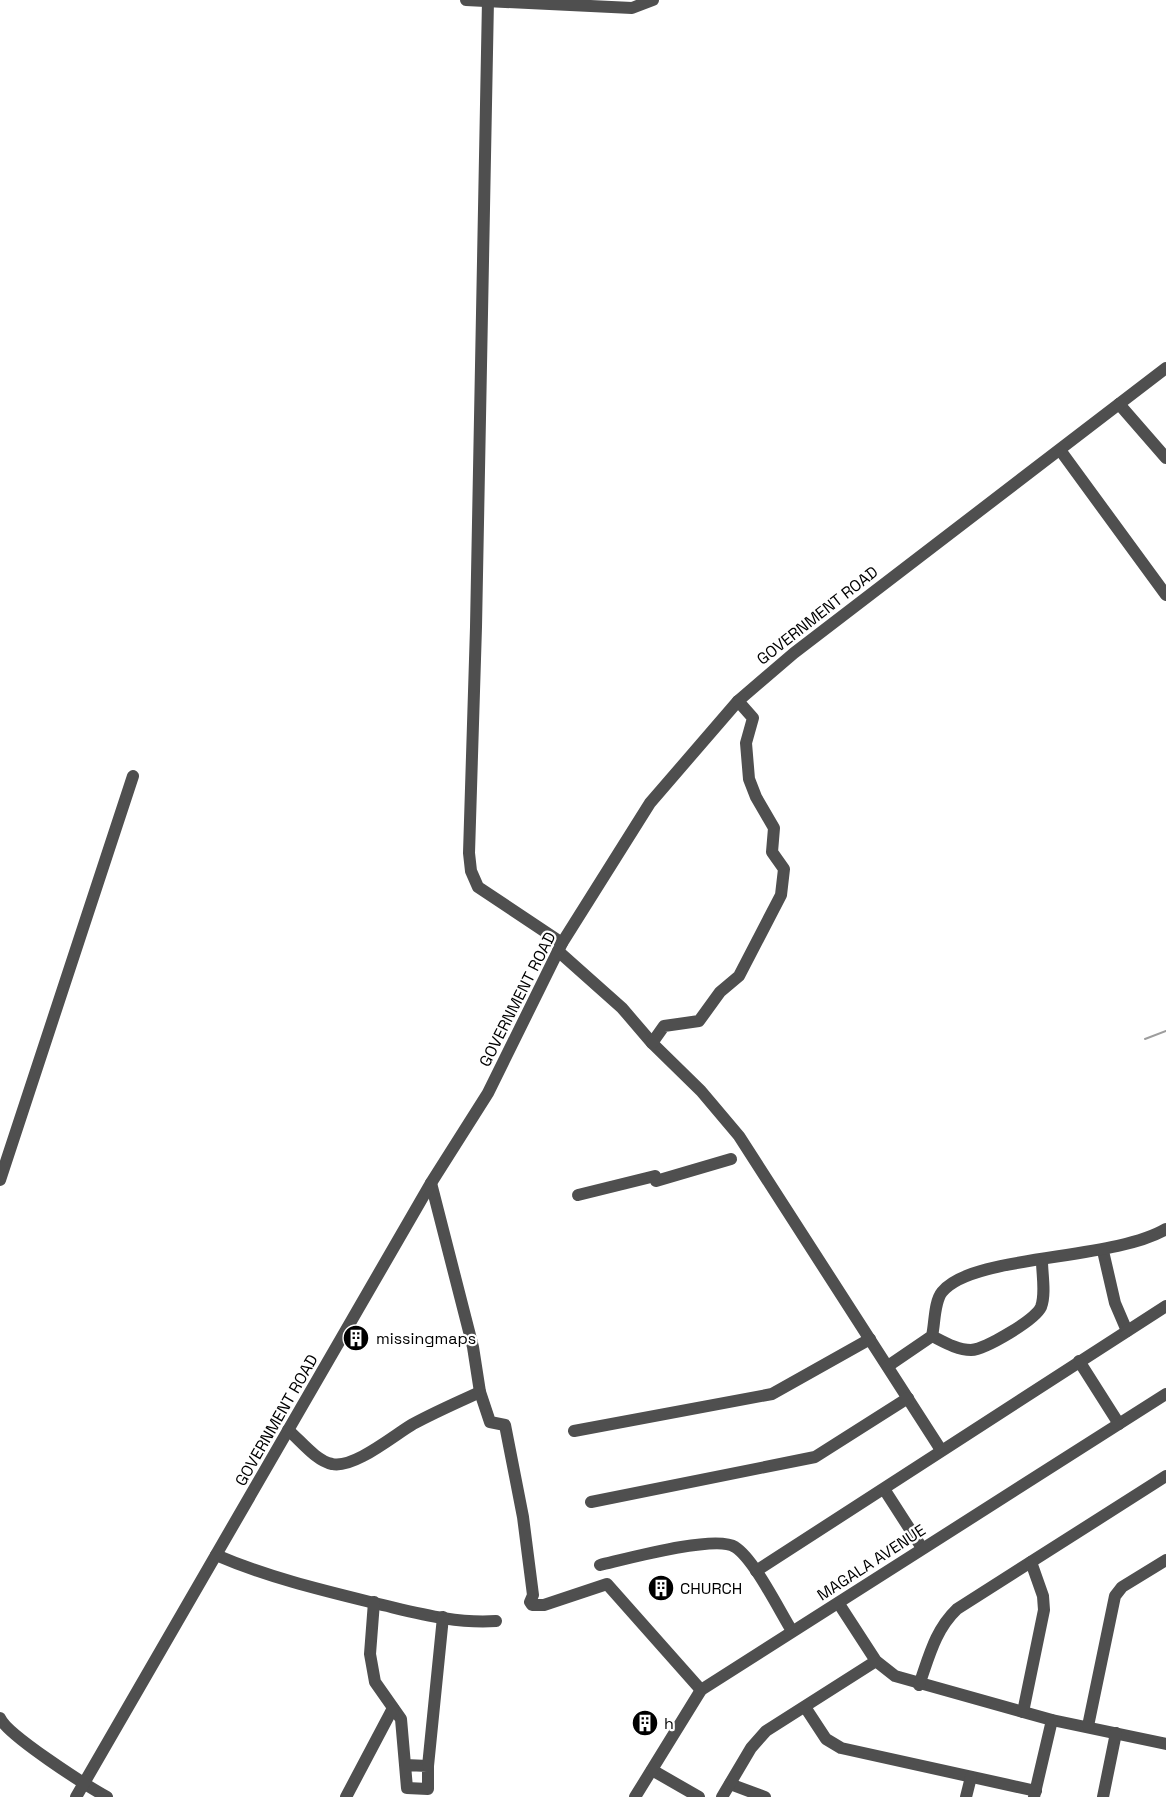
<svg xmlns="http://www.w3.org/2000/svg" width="1166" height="1797" font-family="'Space Grotesk',sans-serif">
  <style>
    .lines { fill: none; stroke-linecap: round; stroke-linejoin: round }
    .stream { stroke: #9d9d9d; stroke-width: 2 }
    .minor { stroke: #4f4f4f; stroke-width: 12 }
    .labels { text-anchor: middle; stroke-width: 4.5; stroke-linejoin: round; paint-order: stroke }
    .street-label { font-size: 16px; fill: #000; stroke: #fff }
    .poi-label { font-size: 16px; fill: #000; stroke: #fff; text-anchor: start }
  </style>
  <rect width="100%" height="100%" fill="#fff"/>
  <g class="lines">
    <!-- stream -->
    <path class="stream" d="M1145 1039 1166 1031"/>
    <!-- minor -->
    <g class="minor">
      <path d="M466 0 632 8 653 0"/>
      <path d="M488 0 476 627 469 853 471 871 478 887 562 943"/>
      <path d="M1119 404 1166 458"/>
      <path d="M1060 450 1166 595"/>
      <path d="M558 951 622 1008 652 1043 701 1091 739 1136 941 1450"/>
      <path d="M652 1043 664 1026 699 1021 720 992 739 976 781 895 784 869 772 852 774 828 756 797 749 779 746 743 753 718 738 701"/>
      <path d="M0 1180 133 776"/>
      <path d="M656 1181 731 1159"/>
      <path d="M431 1183 473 1347 480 1392 490 1422 505 1425 523 1517 533 1595 530 1602 532 1605H544L607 1584 701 1690"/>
      <path d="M578 1195 655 1176"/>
      <path d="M1103 1251 1115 1303 1127 1331"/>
      <path d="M932 1336C944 1342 957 1350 971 1350 986 1349 1035 1320 1041 1307 1046 1294 1042 1274 1042 1261"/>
      <path d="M1079 1361 1119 1424"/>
      <path d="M888 1366 932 1336C935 1323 934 1302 942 1292 972 1254 1112 1261 1166 1229"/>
      <path d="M288 1430C300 1440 316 1461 332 1464 354 1469 394 1435 413 1424 435 1412 458 1402 480 1392"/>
      <path d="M574 1431 772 1394 870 1339"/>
      <path d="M884 1489 922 1548"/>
      <path d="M591 1502 815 1457 908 1398"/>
      <path d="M216 1555C267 1577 321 1590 374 1603 414 1612 454 1624 496 1621"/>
      <path d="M600 1565C626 1559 716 1534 735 1547 754 1559 779 1610 792 1631"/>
      <path d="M756 1571 1166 1306"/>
      <path d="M374 1602 370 1654 375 1682 401 1719 405 1765 428 1766V1789L407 1788 405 1765"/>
      <path d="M839 1604 876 1661 895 1676 1052 1720 1166 1744"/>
      <path d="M919 1685C929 1657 935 1630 957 1609L1166 1476"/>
      <path d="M805 1707 826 1739 841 1748 1036 1791"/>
      <path d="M1023 1712 1044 1610 1043 1596 1031 1562"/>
      <path d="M0 1718C7 1735 87 1786 107 1797"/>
      <path d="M1088 1726 1115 1596 1122 1587 1166 1560"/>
      <path d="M428 1766 443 1617"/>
      <path d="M652 1770 699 1797"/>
      <path d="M730 1784 765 1797"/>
      <path d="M76 1797 431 1183 488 1093 562 943 650 803 738 701 794 653 1166 368"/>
      <path d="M346 1797 393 1708"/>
      <path d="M635 1797 701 1690 1166 1394"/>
      <path d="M722 1797 751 1748 766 1731 876 1661"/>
      <path d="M966 1797 971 1777"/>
      <path d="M1034 1797 1052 1720"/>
      <path d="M1103 1797 1116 1733"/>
    </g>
  </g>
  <!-- icons -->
  <defs>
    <symbol id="building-disc" viewBox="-11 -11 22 22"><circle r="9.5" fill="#000" stroke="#fff"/><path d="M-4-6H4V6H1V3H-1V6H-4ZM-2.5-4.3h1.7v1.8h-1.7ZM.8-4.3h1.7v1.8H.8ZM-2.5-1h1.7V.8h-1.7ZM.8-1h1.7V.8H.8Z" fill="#fff"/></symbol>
  </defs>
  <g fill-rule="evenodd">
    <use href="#building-disc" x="341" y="1323" width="30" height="30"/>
    <use href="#building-disc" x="646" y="1573" width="30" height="30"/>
    <use href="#building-disc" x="630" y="1708" width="30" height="30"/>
  </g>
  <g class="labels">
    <!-- street labels -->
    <g class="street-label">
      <text transform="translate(817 615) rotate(-38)" y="6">GOVERNMENT ROAD</text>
      <text transform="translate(517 999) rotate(-63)" y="6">GOVERNMENT ROAD</text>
      <text transform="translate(276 1420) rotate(-60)" y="6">GOVERNMENT ROAD</text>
      <text transform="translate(871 1562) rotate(-33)" y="6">MAGALA AVENUE</text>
    </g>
    <!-- poi labels -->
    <g class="poi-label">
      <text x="376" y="1344">missingmaps</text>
      <text x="680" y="1594">CHURCH</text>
      <text x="664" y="1729">h</text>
    </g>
  </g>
</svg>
